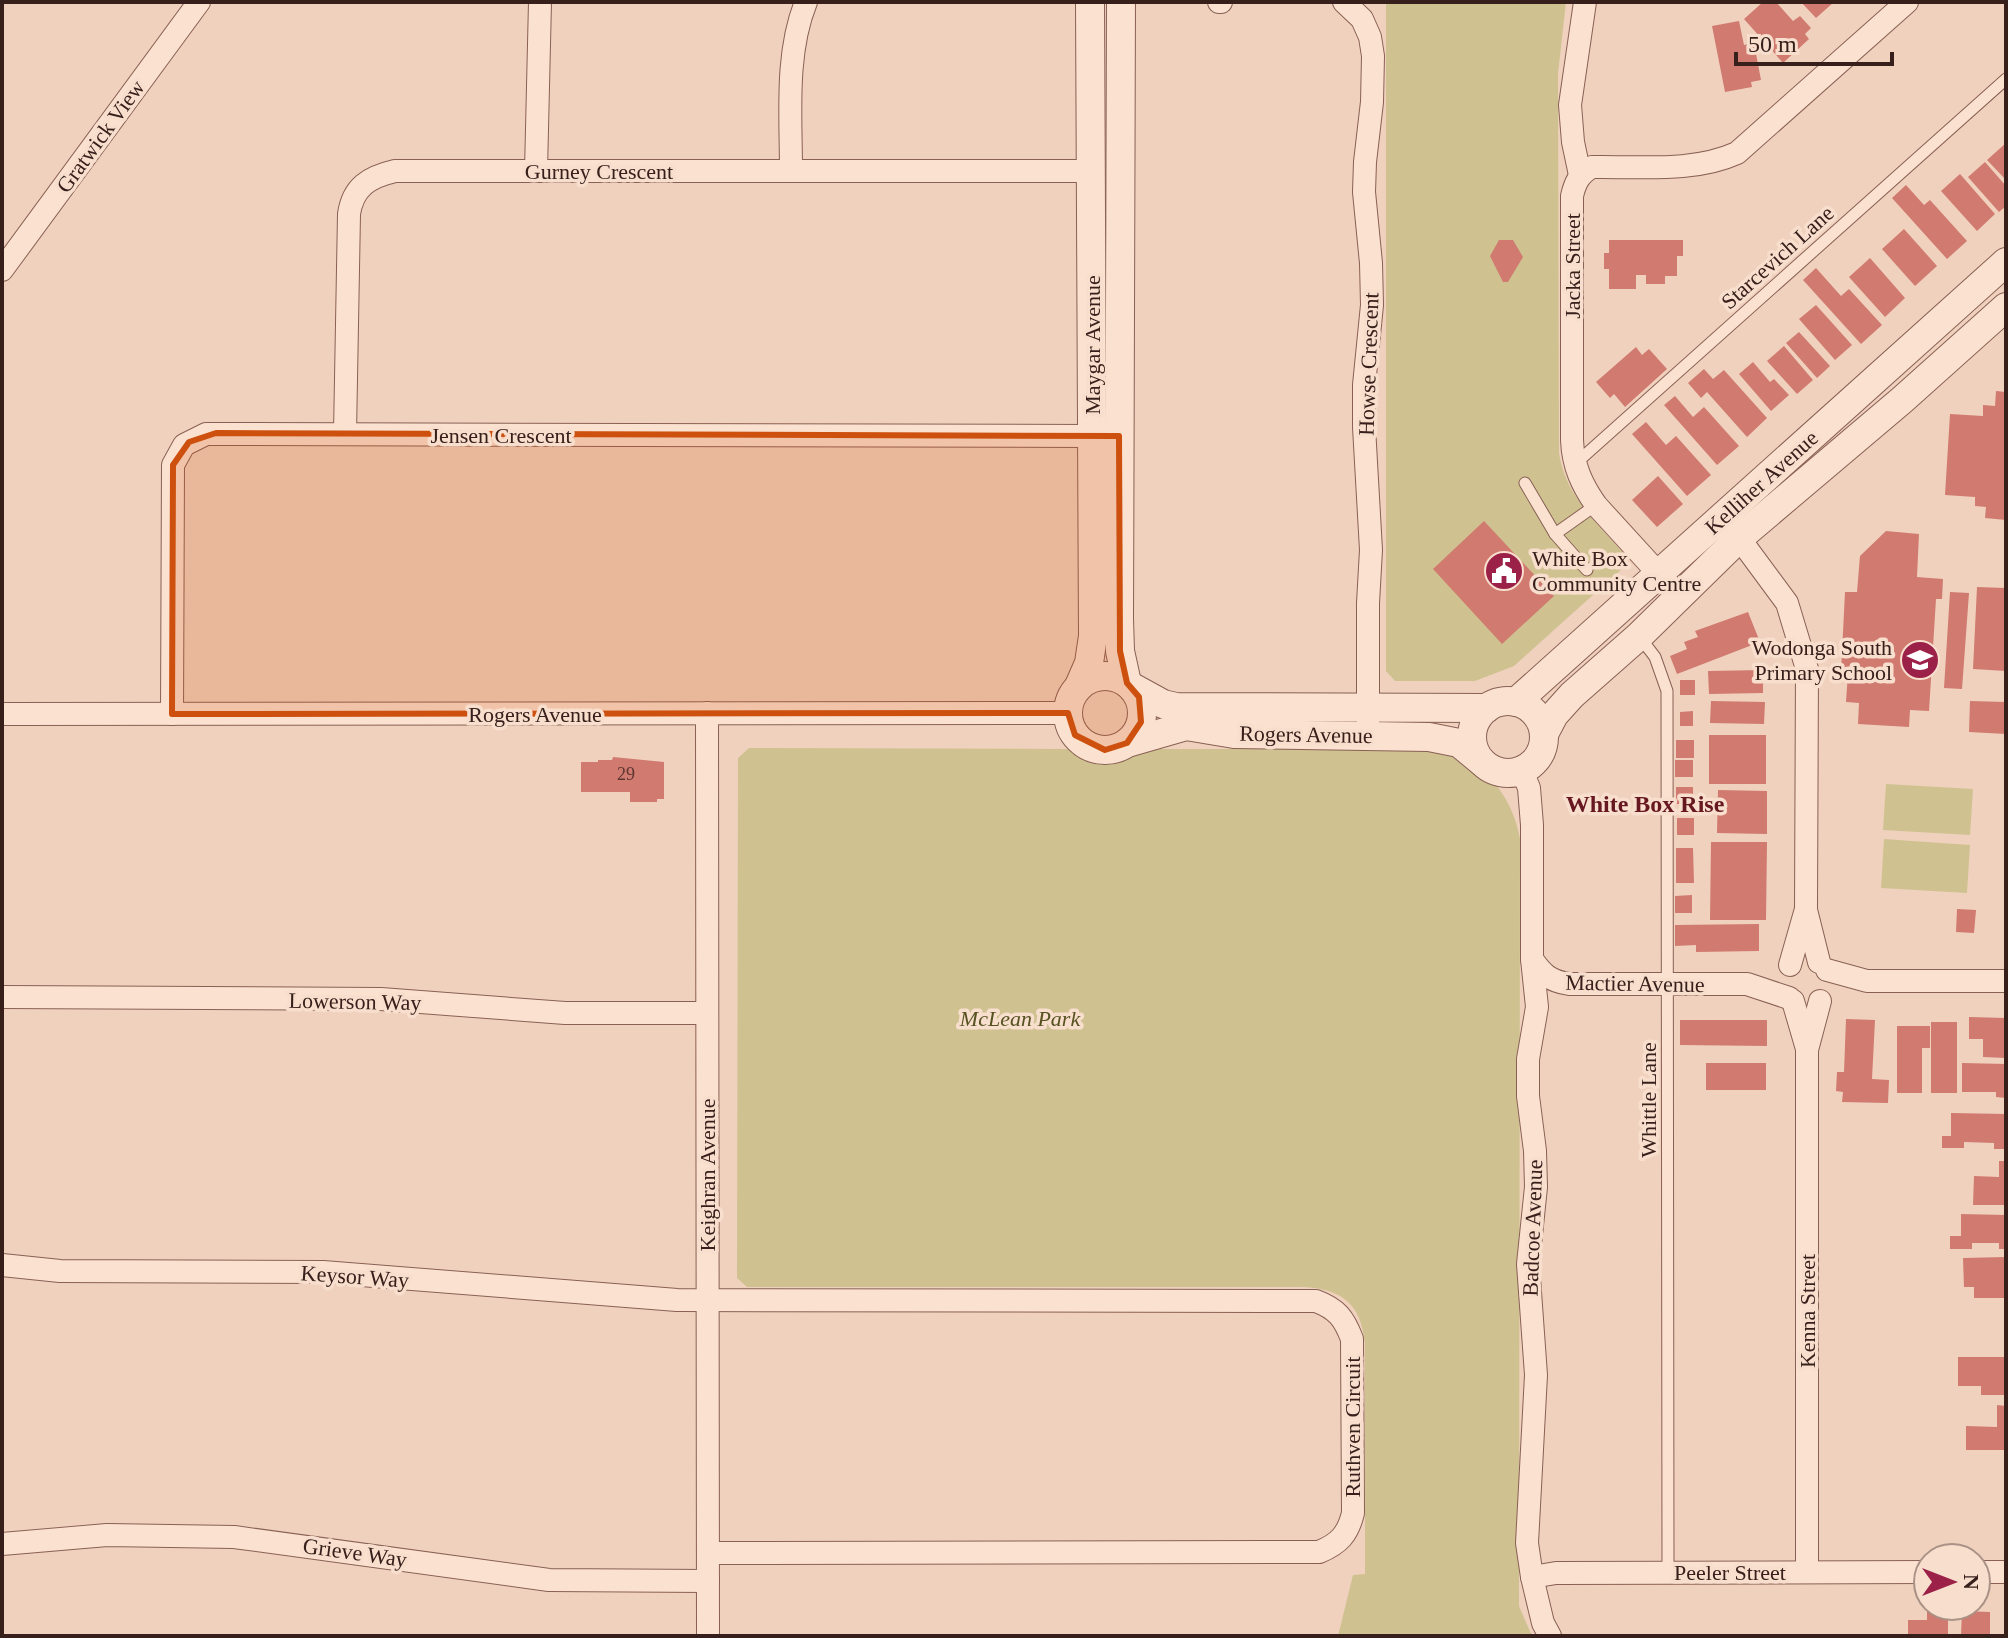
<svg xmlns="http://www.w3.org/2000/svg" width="2008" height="1638" font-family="'Times New Roman',serif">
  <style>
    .green { fill: #cfc290 }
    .building { fill: #d17a70 }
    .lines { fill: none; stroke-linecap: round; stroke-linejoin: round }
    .service-casing { stroke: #896055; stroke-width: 13 }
    .minor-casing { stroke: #896055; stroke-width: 24 }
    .tertiary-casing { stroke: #896055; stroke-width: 30 }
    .service { stroke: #fbe1d0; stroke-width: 11 }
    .minor { stroke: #fbe1d0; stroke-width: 22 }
    .tertiary { stroke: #fbe1d0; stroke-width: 28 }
    .marked { fill: #cd500e; fill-opacity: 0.2; stroke: #cd500e; stroke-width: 6; stroke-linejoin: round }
    .labels { text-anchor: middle; stroke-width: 7; stroke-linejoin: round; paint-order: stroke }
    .number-label { font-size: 18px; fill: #5e3630 }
    .street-label { font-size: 22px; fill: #37201b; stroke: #f7decd }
    .poi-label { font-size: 22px; fill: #37201b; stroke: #f7decd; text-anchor: start }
    .park-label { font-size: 22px; font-style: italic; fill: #555220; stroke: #f7decd }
    .neighbourhood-label { font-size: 24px; font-weight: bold; fill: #661720; stroke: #f7decd }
  </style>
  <rect width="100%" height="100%" fill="#f0d1bd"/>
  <!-- green -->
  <g class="green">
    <path d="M1386 2H1566L1558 74 1559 453C1565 495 1597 523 1624 554V567L1514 666 1475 681H1395L1386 671Z"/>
    <path d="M749 748 1067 749C1100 762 1116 761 1148 749H1425C1435 752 1447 753 1456 756 1492 770 1514 803 1520 839L1519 1606 1532 1636H1338L1353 1575 1365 1574V1344C1361 1302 1340 1288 1300 1287H747L737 1278 738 758Z"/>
    <path d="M1886 784 1973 789 1970 835 1883 830Z"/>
    <path d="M1884 839 1970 845 1967 893 1881 888Z"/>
  </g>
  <!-- building -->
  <g class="building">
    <path d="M1763 2H1776L1793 21 1800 16 1811 28 1805 34 1809 39 1783 63 1744 19Z"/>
    <path d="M1801 2H1834L1816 18Z"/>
    <path d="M1739 21 1744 45 1754 43 1761 80 1751 82 1752 87 1725 92 1712 26Z"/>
    <path d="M2006 143V180L1987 160Z"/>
    <path d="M1985 162 2006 186V206L1999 212 1968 177Z"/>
    <path d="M1960 174 1995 214 1977 231 1941 191Z"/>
    <path d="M1906 185 1924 205 1930 200 1967 241 1947 259 1892 198Z"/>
    <path d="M1904 229 1937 266 1915 286 1882 249Z"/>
    <path d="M1499 240H1513L1523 257 1508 282H1503L1490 256Z"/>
    <path d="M1609 240H1683V256H1677V276H1665V284H1646V275H1636V289H1609V269H1604V253H1609Z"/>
    <path d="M1870 258 1905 298 1885 317 1849 277Z"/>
    <path d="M1816 268 1841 296 1849 289 1882 325 1861 344 1803 280Z"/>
    <path d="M1816 305 1852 345 1835 360 1799 319Z"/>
    <path d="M1799 332 1830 366 1817 378 1786 343Z"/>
    <path d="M1784 346 1813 380 1797 394 1767 361Z"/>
    <path d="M1636 347 1642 355 1649 349 1667 369 1625 407 1614 394 1610 398 1596 382Z"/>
    <path d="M1753 362 1770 382 1774 379 1789 395 1771 411 1739 374Z"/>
    <path d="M1704 369 1713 379 1724 370 1767 418 1747 437 1707 392 1701 398 1688 383Z"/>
    <path d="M1996 391 2006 392V520L1985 518 1986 507 1975 506V497L1945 495 1950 414 1983 416V405L1995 406Z"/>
    <path d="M1675 396 1693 417 1704 407 1739 446 1717 465 1664 405Z"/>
    <path d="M1646 422 1666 445 1676 436 1711 475 1687 496 1632 434Z"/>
    <path d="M1658 476 1683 504 1657 527 1632 500Z"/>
    <path d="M1484 521 1554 596 1502 644 1433 569Z"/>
    <path d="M1886 531 1919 534 1917 577 1943 579 1942 599H1936L1929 711 1910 710 1909 727 1858 724 1859 703 1846 702 1848 672H1841L1845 592H1857L1860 556Z"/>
    <path d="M1977 587 2006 588V671L1973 669Z"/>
    <path d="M1950 592 1969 593 1962 689 1944 688Z"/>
    <path d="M1748 612 1760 642 1677 674 1670 656 1687 649 1684 642 1698 637 1695 631Z"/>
    <path d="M1763 670V693L1709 694 1708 671Z"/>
    <rect x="1680" y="680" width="15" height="15"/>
    <path d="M1711 701 1765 702 1764 724 1710 723Z"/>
    <path d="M1970 701 2006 702V734L1969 732Z"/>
    <path d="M1693 711V726H1680V712Z"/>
    <rect x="1709" y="735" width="57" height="49"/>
    <rect x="1676" y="740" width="18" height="18"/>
    <path d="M613 757 664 762V799H657V802H630V792H581V762H598V760H612Z"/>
    <rect x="1675" y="760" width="18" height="17"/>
    <rect x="1676" y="787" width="17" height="17"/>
    <path d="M1718 790 1767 791V834L1717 833Z"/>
    <rect x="1677" y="818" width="17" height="17"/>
    <path d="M1711 842H1767L1766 920H1710Z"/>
    <path d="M1676 848H1693L1694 883H1676Z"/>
    <path d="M1692 895V913H1675V896Z"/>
    <path d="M1957 909 1976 910 1974 933 1956 932Z"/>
    <path d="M1759 924V951L1696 952V945L1675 946V925Z"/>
    <path d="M1969 1017 2006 1018V1058L1983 1057V1039H1969Z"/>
    <path d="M1846 1019 1875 1020 1872 1079 1889 1080 1888 1103 1842 1102 1843 1092 1836 1091 1837 1072H1844Z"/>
    <path d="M1680 1020H1767V1046L1680 1045Z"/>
    <rect x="1931" y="1022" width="26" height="71"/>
    <path d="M1897 1026H1930V1048H1922V1093H1897Z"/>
    <rect x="1706" y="1063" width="60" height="27"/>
    <path d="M1962 1063 2006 1064V1098L1996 1097V1092H1962Z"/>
    <path d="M1951 1113 2006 1114V1149H1994V1143L1964 1142V1148H1942V1136H1951Z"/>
    <path d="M1999 1161H2006V1205H1973L1974 1176 1999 1177Z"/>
    <path d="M1961 1214 2006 1215V1249H1999V1243H1972V1249H1950V1236H1961Z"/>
    <path d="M2006 1257V1298H1974V1287H1964L1963 1258Z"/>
    <path d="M1958 1357H2006V1395H1981V1386H1958Z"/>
    <path d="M1997 1405 2006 1406V1450H1966V1426L1997 1427Z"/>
    <path d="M1927 1610H1948V1636H1908V1620H1927Z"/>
    <path d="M1962 1611 1990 1612V1636H1961Z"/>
  </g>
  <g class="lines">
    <defs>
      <g id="service">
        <path d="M1575 464 2006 79"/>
        <path d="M1525 483 1555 534 1596 505"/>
        <path d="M1555 534 1587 570"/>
        <path d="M1639 636 1655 657 1667 691 1668 1571"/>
      </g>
      <g id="minor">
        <path d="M1219 2H1221"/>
        <path d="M1344 2 1362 19 1370 37 1373 56 1372 102 1365 162 1364 192 1371 263 1372 305 1364 385V427L1371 550 1368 603V721"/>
        <path d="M536 171 540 2"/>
        <path d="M791 171C791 116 785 54 806 2"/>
        <path d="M1580 175 1573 142 1570 105 1585 2"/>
        <path d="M2 270 199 2"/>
        <path d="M345 434 349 214C353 187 369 177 395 171H1092"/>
        <path d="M1739 538 1787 603 1807 669 1806 909 1790 965"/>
        <path d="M1680 597 1596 505C1582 485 1573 466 1572 440V196C1575 183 1579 174 1592 167 1639 166 1693 173 1737 153L1907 2"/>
        <path d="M707 713 708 1636"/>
        <path d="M2 714 1068 713"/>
        <path d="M172 714 173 465 184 445 206 434 1092 436"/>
        <path d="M1522 771 1529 788 1532 825V959L1537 1007 1528 1059V1096L1535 1151 1536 1187 1528 1264 1536 1375 1527 1543 1532 1577 1543 1623 1550 1636"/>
        <path d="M1806 910 1819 962"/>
        <path d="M1532 959C1543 975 1550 981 1569 984H1747L1789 998"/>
        <path d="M1827 970 1867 981H2006"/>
        <path d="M2 997 381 999 565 1013H707"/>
        <path d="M1793 1001 1807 1049"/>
        <path d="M2 1265 60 1271 323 1272 677 1300 1316 1301C1337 1309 1344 1318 1352 1339L1353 1513C1348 1534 1339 1544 1319 1552L708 1553"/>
        <path d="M2 1544 107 1535 234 1537 549 1580 708 1581"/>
        <path d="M1807 1572V1050L1820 1001"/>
        <path d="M1976 1572H2006"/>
        <path d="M1532 1577 1556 1573 1928 1572"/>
      </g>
      <g id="tertiary">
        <path d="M1121 2 1119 619 1120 651 1127 683"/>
        <circle cx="1105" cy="713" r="37"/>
        <path d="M1079 686 1089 663 1093 636 1090 2"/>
        <path d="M1132 687 1163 704 1176 707 1487 708"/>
        <circle cx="1508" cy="737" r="36"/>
        <path d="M1516 702 2006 262"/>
        <path d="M1544 734 1554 715 1572 695 1639 636 1739 538 1902 400 2006 307"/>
        <path d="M1127 743 1186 726 1234 734 1429 737 1459 743 1482 762"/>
      </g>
    </defs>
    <!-- service casing -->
    <use href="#service" class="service-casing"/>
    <!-- minor casing -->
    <use href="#minor" class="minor-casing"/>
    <!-- tertiary casing -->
    <use href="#tertiary" class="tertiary-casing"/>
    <!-- service -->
    <use href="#service" class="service"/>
    <!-- minor -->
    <use href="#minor" class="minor"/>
    <!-- tertiary -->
    <use href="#tertiary" class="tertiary"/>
  </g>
  <!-- marked area -->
  <path class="marked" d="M216 433 1119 436 1120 651 1127 683 1139 697 1141 722 1127 743 1105 750 1075 735 1068 713 172 714 173 465 189 442Z"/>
  <!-- icons -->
  <defs>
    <symbol id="civic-disc" viewBox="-11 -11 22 22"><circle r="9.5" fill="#9c2149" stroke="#f7decd"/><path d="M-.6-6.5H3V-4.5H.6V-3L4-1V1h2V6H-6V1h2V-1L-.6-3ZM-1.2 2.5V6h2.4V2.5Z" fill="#fff"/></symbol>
    <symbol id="school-disc" viewBox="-11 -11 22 22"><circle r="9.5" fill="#9c2149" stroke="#f7decd"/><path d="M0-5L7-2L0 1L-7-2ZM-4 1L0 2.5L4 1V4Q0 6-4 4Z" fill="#fff"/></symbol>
  </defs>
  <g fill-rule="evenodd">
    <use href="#civic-disc" x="1482" y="549" width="44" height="44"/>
    <use href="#school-disc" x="1898" y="638" width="44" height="44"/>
  </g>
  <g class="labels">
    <!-- number labels -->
    <g class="number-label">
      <text x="626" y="780">29</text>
    </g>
    <!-- street labels -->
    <g class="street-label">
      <text transform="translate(100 136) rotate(-54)" y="8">Gratwick View</text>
      <text x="599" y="179">Gurney Crescent</text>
      <text transform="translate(1777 257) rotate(-42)" y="8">Starcevich Lane</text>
      <text transform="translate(1572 266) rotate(-90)" y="8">Jacka Street</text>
      <text transform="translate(1092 345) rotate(-90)" y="8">Maygar Avenue</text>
      <text transform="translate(1368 364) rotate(-88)" y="8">Howse Crescent</text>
      <text x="501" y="443">Jensen Crescent</text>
      <text transform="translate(1761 482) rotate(-42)" y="8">Kelliher Avenue</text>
      <text x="535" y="722">Rogers Avenue</text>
      <text transform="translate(1306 734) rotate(1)" y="8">Rogers Avenue</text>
      <text transform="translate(1635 983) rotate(1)" y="8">Mactier Avenue</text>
      <text transform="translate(355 1001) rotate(1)" y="8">Lowerson Way</text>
      <text transform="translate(1648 1100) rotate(-90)" y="8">Whittle Lane</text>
      <text transform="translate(707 1175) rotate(-90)" y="8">Keighran Avenue</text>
      <text transform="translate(1532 1228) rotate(-88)" y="8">Badcoe Avenue</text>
      <text transform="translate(355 1276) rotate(4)" y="8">Keysor Way</text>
      <text transform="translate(1807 1311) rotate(-90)" y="8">Kenna Street</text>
      <text transform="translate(1352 1427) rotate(-90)" y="8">Ruthven Circuit</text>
      <text transform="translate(355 1552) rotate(8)" y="8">Grieve Way</text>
      <text x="1730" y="1580">Peeler Street</text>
    </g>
    <!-- poi labels -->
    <g class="poi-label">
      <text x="1532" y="566">White Box<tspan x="1532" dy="25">Community Centre</tspan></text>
      <text x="1892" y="655" text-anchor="end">Wodonga South<tspan x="1892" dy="25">Primary School</tspan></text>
    </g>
    <!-- park labels -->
    <g class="park-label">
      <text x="1020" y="1026">McLean Park</text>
    </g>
    <!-- neighbourhood labels -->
    <g class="neighbourhood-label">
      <text x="1645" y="812">White Box Rise</text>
    </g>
  </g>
  <!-- border -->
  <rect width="2008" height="1638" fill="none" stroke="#37201b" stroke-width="8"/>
  <!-- north arrow -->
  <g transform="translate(1952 1582) rotate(90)"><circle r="38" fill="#f7decd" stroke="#aa9286" stroke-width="2"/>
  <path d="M0-6L14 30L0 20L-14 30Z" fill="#9c2149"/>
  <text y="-12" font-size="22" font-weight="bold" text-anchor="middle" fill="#37201b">N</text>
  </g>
  <!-- scale -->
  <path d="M1736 52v12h156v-12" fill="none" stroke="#37201b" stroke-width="4"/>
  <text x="1748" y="52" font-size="24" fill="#37201b" stroke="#f7decd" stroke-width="6" paint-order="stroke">50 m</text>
</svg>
